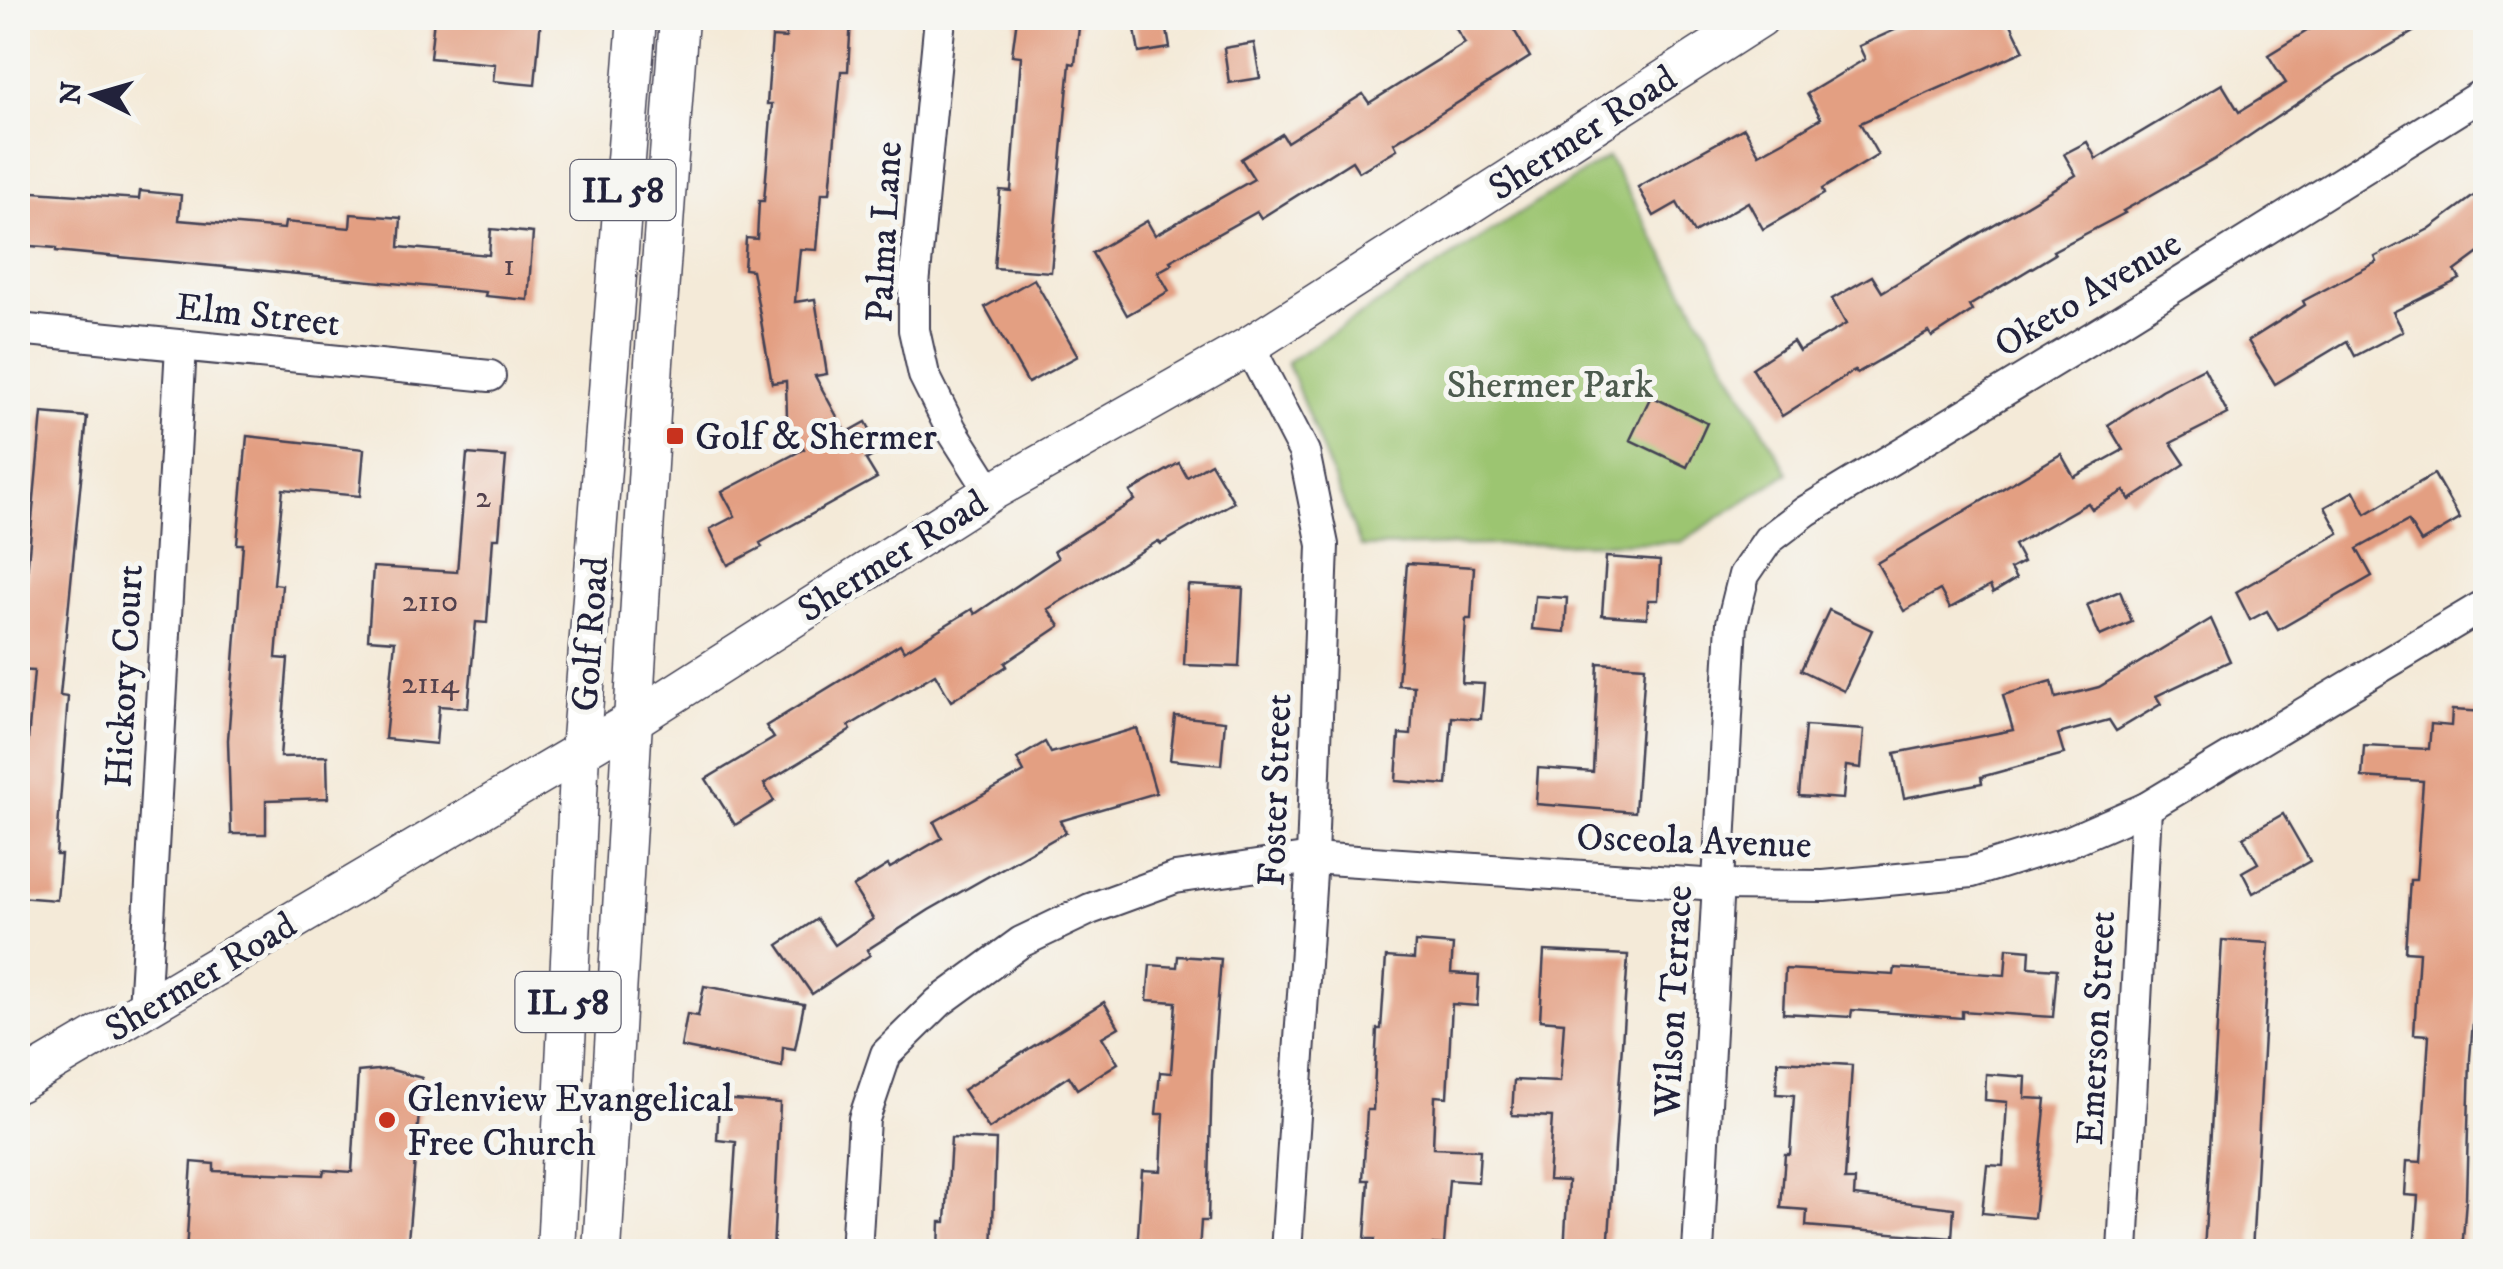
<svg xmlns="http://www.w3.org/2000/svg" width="2503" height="1269" font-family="'IM FELL DW Pica',serif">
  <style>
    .green { fill: #9cc571; stroke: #5f7456; stroke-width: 2.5 }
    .building { fill: #e39f82 }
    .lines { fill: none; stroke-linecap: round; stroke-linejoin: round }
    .minor-casing { stroke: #424053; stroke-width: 34 }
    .major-casing { stroke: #424053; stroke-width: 41 }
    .minor { stroke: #fff; stroke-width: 30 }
    .major { stroke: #fff; stroke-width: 38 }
    .poi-dot { fill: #c8321e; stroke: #f6f6f2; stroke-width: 4 }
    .labels { text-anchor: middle; stroke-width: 10; stroke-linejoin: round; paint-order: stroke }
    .number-label { font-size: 32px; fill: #52414d }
    .shield { fill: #f6f6f2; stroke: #626272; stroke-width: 2.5 }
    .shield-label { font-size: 35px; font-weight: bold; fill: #22223b }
    .street-label { font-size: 38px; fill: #22223b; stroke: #f6f6f2 }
    .park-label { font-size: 38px; fill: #4d5b4e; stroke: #f6f6f2 }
    .poi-label { font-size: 38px; fill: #22223b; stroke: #f6f6f2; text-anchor: start }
  </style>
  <rect width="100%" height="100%" fill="#f6f6f2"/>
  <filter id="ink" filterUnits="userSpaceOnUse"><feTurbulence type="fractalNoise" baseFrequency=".01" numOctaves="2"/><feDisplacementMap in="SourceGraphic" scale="20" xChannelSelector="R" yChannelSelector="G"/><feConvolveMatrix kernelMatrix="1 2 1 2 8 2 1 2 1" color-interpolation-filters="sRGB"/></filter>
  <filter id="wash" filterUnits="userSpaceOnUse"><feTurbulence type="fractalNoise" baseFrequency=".0048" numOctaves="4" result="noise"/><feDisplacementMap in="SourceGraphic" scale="40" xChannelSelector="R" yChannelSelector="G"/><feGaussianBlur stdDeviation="2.25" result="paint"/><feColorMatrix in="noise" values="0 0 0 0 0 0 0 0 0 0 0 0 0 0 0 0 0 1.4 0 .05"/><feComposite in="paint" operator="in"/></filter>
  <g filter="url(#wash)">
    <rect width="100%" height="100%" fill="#f4ead8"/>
    <!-- green -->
    <path class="green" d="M1608 157 1788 473 1681 542 1361 547 1287 362Z"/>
    <g id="blocks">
      <!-- building -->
      <g class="building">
        <path d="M434 18H541L535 85 493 81 495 64 430 58Z"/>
        <path d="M787 18H851L848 71H841L830 193H822L817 250 800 249 795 302 815 299 827 374 815 376 846 433 866 422 882 451 866 460 877 478 760 543 762 547 728 565 710 529 735 516 722 492 804 449 787 418 786 381 772 383 752 270 744 269 746 238 757 239 759 201H764L772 104H767L772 37 786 38Z"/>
        <path d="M1017 18H1080L1075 64 1070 63 1051 272 994 268 1000 190 1011 191 1021 56 1012 55Z"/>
        <path d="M1133 18H1165L1170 48 1139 53Z"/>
        <path d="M1475 18H1507L1530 57 1394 143 1397 149 1359 172 1352 161 1261 218 1257 212 1170 261 1172 264 1158 272 1169 291 1127 315 1092 253 1147 221 1155 235 1254 179 1241 159 1282 134 1287 142 1363 94 1369 103 1465 43 1456 29Z"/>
        <path d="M1921 18H2008L2024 51 1860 123 1878 155 1822 189 1824 194 1763 229 1748 202 1694 233 1677 203 1654 216 1638 187 1744 128 1759 154 1785 140 1821 118 1807 94 1865 59 1859 46Z"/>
        <path d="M2328 18H2437L2338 76 2215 159 2123 211 2125 213 2053 251 2055 254 1969 306 1972 311 1932 337 1929 332 1857 373 1855 370 1782 416 1752 368 1793 341 1799 351 1846 324 1832 299 1872 276 1882 292 2076 175 2064 154 2087 142 2096 159 2222 84 2239 112 2286 83 2268 55Z"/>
        <path d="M1254 43 1260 78 1229 83 1224 48Z"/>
        <path d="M2486 187V248L2455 271 2460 279 2393 312 2403 331 2355 356 2347 341 2275 384 2248 341 2305 305 2303 301 2377 262 2375 257 2429 229Z"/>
        <path d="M18 191 139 199 140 191 181 195 179 220 284 229 285 222 350 228 351 214 401 218 399 247 489 255 491 229 533 233 528 300 485 296 486 292 56 251V248L18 245Z"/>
        <path d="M1034 279 1078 356 1028 383 985 307Z"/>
        <path d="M2204 368 2228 414 2171 443 2185 464 2130 500 2124 491 2092 509 2088 503 2014 545 2023 562 2010 569 2016 579 1993 593 1990 586 1950 608 1940 590 1904 611 1877 563 2061 454 2074 477 2123 450 2108 425 2161 390Z"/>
        <path d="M1651 396 1707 423 1687 467 1630 440Z"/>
        <path d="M42 413 87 417 60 696 68 697 56 855H61L57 900 18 897 21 820H18V776H25L34 671 18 670Z"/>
        <path d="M247 436 364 449 360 496 283 489 274 584 282 585 276 658 288 659 280 757 327 756 328 798 266 800V834H231L228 740 243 544H237Z"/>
        <path d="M467 454 506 457 499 538H493L487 623 476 622 468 708 439 706 436 744 385 739 395 641 368 639 373 567 457 572Z"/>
        <path d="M1179 463 1187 477 1211 463 1234 502 1161 544 1158 541 1048 609 1060 626 1005 663 1007 666 951 701 935 674 849 726 851 730 764 784 774 801 735 825 706 779 774 738 766 726 900 644 904 651 972 609 975 614 1058 558 1054 551 1135 500 1130 492Z"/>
        <path d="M2434 474 2460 519 2421 542 2408 521 2357 549 2372 576 2278 630 2267 611 2250 620 2236 592 2339 533 2325 507 2354 491 2366 514Z"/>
        <path d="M1606 557 1660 561 1658 600H1648L1647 618 1602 615Z"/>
        <path d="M1407 563 1474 567 1471 619H1466L1462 683 1484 684 1481 719 1452 717 1447 785 1396 781 1399 734 1411 735 1414 686 1398 685Z"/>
        <path d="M1188 585 1243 588 1239 667 1184 665Z"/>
        <path d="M2120 591 2132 622 2100 636 2087 605Z"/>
        <path d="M1535 596 1567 598 1565 632 1532 629Z"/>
        <path d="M1829 610 1872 630 1844 691 1801 670Z"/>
        <path d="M2211 619 2230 661 2156 696 2161 704 2116 731 2109 720 2058 734 2064 754 1981 777 1982 783 1904 798 1895 753 2013 730 2003 695 2052 681 2056 698 2099 687Z"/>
        <path d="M1598 663 1645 666 1635 812 1536 804 1538 768 1593 772Z"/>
        <path d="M2452 710 2486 712V865L2470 1058 2466 1199 2462 1252H2414L2418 1196 2405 1195 2407 1161 2421 1162 2429 1035 2414 1034 2419 952 2405 951 2410 880H2416L2423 781 2362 777 2364 746 2429 749 2431 724 2451 726Z"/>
        <path d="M1175 716 1225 721 1221 765 1170 760Z"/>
        <path d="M1805 726 1864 730 1861 768 1846 766 1843 799 1799 796Z"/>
        <path d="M1137 728 1156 793 1060 821 1066 832 929 910 867 950 870 955 812 994 778 945 817 919 835 945 873 919 853 887 888 865 890 868 942 838 934 822 1024 772 1017 759 1045 742 1051 753Z"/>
        <path d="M2283 814 2310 861 2253 893 2242 872 2258 863 2243 837Z"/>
        <path d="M2222 940 2269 943 2252 1252H2204Z"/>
        <path d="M1415 942 1453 945 1451 973 1479 975 1477 1006 1452 1004 1447 1097 1435 1096 1433 1148 1480 1150 1478 1182 1449 1180 1444 1245 1433 1244V1252H1374L1375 1239H1365L1369 1180H1363L1367 1110H1373L1377 1029H1381L1386 957 1414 959Z"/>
        <path d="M2007 948 2030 950 2029 967 2057 969 2053 1017 1962 1011V1018L1852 1010 1851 1017 1783 1013 1785 969 1894 975 1895 968 2005 975Z"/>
        <path d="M1544 951 1628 955 1608 1252H1564L1568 1181 1548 1180 1552 1117 1512 1115 1514 1080 1560 1082 1564 1022 1540 1020Z"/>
        <path d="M1178 956 1221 959 1212 1075 1208 1221H1201L1199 1252H1137L1142 1170 1161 1171 1164 1114H1156L1160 1072 1171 1073 1176 1002 1147 1000 1150 965 1177 967Z"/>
        <path d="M704 986 804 1004 795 1049 783 1047 782 1067 681 1047 687 1014 698 1016Z"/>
        <path d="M1104 1002 1119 1027 1102 1037 1118 1063 1077 1089 1069 1076 989 1129 963 1090Z"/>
        <path d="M1778 1061 1852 1065 1845 1180H1855L1854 1196 1954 1208 1952 1238 1806 1226 1807 1210 1781 1208 1785 1154H1790L1794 1095 1776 1094Z"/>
        <path d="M388 1069 422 1078 407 1252H186L192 1162 214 1164V1171L323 1175 324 1170 352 1172 358 1072Z"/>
        <path d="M1986 1074 2026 1077 2025 1098 2046 1099 2034 1218 1982 1213 1987 1165 2003 1166 2007 1102 1985 1100Z"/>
        <path d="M719 1099 780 1103 773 1252H729L736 1142 717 1140Z"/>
        <path d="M951 1138 996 1140 992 1252 939 1250 940 1222H946Z"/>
      </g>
    </g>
  </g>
  <g filter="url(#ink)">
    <use href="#blocks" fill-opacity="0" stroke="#424053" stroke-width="2.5"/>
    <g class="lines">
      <defs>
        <g id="minor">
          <path d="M940 18 914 285V330L924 375 951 429 991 492"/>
          <path d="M18 329 490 376"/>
          <path d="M1249 346 1304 452 1323 545 1312 858 1286 1252"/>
          <path d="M144 1010 181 346"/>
          <path d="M856 1252 864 1119 886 1054 939 1002 1021 942 1090 909 1175 878 1312 858 1718 885 1824 886 1972 872 2068 842 2146 808 2486 604"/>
          <path d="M1698 1252 1732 623 1744 575 1768 540 1806 511 2116 323 2486 92"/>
          <path d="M2123 1252 2146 808"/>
        </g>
        <g id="major">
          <path d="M18 1083 635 719 991 492 1249 346 1760 18"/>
          <path d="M556 1252 580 752 637 18"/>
          <path d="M602 1252 654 362 679 18"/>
        </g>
      </defs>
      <!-- minor casing -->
      <use href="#minor" class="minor-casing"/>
      <!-- major casing -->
      <use href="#major" class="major-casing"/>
      <!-- minor -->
      <use href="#minor" class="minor"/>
      <!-- major -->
      <use href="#major" class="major"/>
    </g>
  </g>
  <!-- markers -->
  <g class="poi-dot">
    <rect x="665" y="426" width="20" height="20" rx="5"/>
    <circle cx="387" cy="1120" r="10"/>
  </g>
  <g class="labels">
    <!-- number labels -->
    <g class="number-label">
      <text x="509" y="275">1</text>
      <text x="483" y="507">2</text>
      <text x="430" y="611">2110</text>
      <text x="430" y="693">2114</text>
    </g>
    <!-- shield labels -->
    <g class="shield">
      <rect x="570.5" y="160" width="105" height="60" rx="8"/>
      <rect x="515.5" y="972" width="105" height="60" rx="8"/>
    </g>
    <g class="shield-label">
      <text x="623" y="202">IL 58</text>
      <text x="568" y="1014">IL 58</text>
    </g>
    <!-- street labels -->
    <g class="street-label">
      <text transform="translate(1582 132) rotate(-33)" y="13">Shermer Road</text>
      <text transform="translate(883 232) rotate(-87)" y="13">Palma Lane</text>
      <text transform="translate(2087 293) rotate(-31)" y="13">Oketo Avenue</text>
      <text transform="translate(258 314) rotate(6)" y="13">Elm Street</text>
      <text transform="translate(892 555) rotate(-32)" y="13">Shermer Road</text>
      <text transform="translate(589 634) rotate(-86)" y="13">Golf Road</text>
      <text transform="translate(123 676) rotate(-87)" y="13">Hickory Court</text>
      <text transform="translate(1274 790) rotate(-88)" y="13">Foster Street</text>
      <text transform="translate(1694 840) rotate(2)" y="13">Osceola Avenue</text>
      <text transform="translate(200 976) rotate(-31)" y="13">Shermer Road</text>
      <text transform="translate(1672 1001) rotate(-87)" y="13">Wilson Terrace</text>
      <text transform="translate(2095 1028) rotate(-87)" y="13">Emerson Street</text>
    </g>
    <!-- park labels -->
    <g class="park-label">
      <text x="1550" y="397">Shermer Park</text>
    </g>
    <!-- poi labels -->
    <g class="poi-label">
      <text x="695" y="449">Golf &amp; Shermer</text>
      <text x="407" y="1111">Glenview Evangelical<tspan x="407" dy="44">Free Church</tspan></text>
    </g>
  </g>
  <!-- margin -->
  <rect width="2503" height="1269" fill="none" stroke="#f6f6f2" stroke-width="60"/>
  <!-- north arrow -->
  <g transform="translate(95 95) rotate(275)" stroke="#f6f6f2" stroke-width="8" paint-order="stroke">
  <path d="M0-8L18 38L0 25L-18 38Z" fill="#22223b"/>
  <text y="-15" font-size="28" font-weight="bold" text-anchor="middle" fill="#22223b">N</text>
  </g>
</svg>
